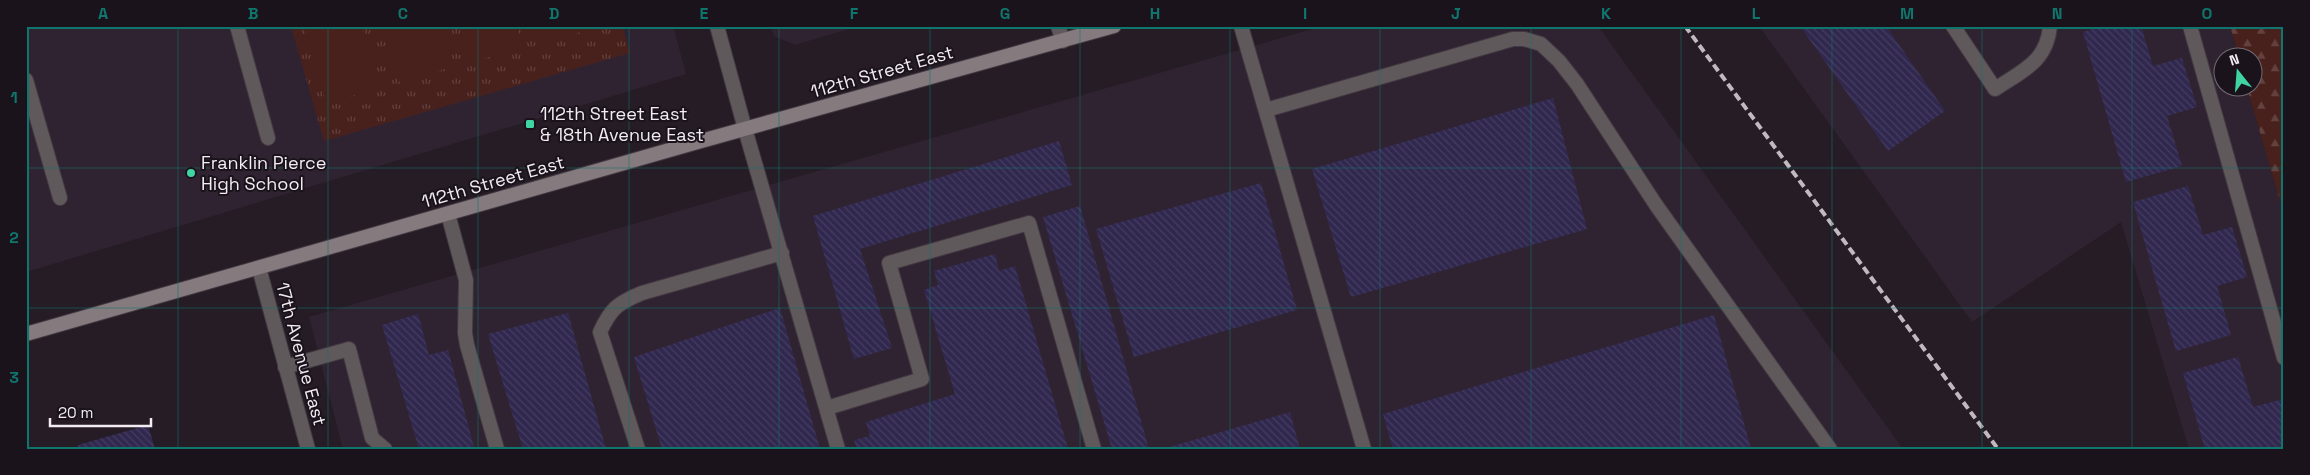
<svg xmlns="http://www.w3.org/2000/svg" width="2310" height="475" font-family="'Space Grotesk',sans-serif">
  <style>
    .built { fill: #302331 }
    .grass { fill: url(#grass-tufts) }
    .forest { fill: url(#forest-firs) }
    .garden { fill: #48211d }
    .building { fill: url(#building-back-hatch) }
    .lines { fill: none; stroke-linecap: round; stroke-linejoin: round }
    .service-casing { stroke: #423942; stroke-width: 16 }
    .minor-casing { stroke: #423942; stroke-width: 16 }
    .secondary-casing { stroke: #423942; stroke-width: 16 }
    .service { stroke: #60595b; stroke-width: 14 }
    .minor { stroke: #60595b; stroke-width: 14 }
    .secondary { stroke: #857a7d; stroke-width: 14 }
    .rail { stroke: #c0bac0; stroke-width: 4; stroke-dasharray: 8 4; stroke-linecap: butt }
    .grid { fill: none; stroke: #0f766e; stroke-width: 1; stroke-opacity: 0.55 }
    .poi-dot { fill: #3fd4a2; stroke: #1b131c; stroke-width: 2 }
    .labels { text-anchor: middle; stroke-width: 4; stroke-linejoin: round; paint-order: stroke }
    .street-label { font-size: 18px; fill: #f2ecf2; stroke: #1b131c }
    .poi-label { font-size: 18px; fill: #f2ecf2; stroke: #1b131c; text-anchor: start }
    .neatline { fill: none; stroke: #0f766e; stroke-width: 2 }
    .grid-label { font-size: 16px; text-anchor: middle; font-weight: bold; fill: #0f766e }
  </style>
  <defs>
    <pattern id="grass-tufts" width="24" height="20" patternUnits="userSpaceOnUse" patternTransform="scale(1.25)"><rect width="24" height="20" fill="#48211d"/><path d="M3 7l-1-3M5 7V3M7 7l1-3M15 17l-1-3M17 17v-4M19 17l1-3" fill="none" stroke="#63413e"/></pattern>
    <pattern id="forest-firs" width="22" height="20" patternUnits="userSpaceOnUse" patternTransform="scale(1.25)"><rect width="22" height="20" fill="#48211d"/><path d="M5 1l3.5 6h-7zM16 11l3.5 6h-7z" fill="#63413e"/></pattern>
    <pattern id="building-back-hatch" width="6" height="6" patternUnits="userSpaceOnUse" patternTransform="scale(1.25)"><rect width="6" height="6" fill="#31284f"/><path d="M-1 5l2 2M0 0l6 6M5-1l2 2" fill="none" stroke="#453d60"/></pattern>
  </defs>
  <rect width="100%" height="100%" fill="#251c25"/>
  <!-- built -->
  <g class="built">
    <path d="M26 26H673L686 74 26 272Z"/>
    <path d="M771 26H859L795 45 774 36Z"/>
    <path d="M1323 26H1598L1903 449H343L309 317Z"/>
    <path d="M1759 26H2230L2239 57 2222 58V88H2247L2284 215V449H2189L2121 222 1972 322Z"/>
  </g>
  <!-- grass -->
  <path class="grass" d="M291 26H622L630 53 324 141Z"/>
  <!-- forest -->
  <path class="forest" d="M2230 26H2284V215L2247 88H2252V58L2239 57Z"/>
  <!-- garden -->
  <g class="garden">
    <path d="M304 26H362L380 88 326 103Z"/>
    <path d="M382 26H440L452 67 398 82Z"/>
    <path d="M459 26H517L523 47 469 63Z"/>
    <path d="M536 26H594L595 28 541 43Z"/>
  </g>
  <!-- building -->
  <g class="building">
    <path d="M1800 26H1886L1945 111 1888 151Z"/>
    <path d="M2103 26H2141L2153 66 2182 58 2197 107 2167 116 2182 166 2126 182 2083 32Z"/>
    <path d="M1553 98 1587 229 1351 297 1312 169Z"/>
    <path d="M1059 141 1072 185 860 249 892 348 854 359 813 216Z"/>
    <path d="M1261 183 1297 310 1134 357 1096 229Z"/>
    <path d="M2188 186 2203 235 2232 227 2247 277 2217 286 2231 335 2176 351 2133 202Z"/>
    <path d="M1080 206 1149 449H1112L1043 217Z"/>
    <path d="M995 254 999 271 1015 266 1068 449H857L854 440 870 436 866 422 955 394 924 290 938 285 934 271Z"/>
    <path d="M780 308 820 449H662L634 357Z"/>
    <path d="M568 313 606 449H523L488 334Z"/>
    <path d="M418 314 429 355 448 350 474 447 467 449H419L382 325Z"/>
    <path d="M1714 315 1751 449H1393L1383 414Z"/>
    <path d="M2238 357 2253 407 2283 399 2284 449H2205L2183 373Z"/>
    <path d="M1290 412 1300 449H1166V448Z"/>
    <path d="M148 425 155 449H79L78 445Z"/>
  </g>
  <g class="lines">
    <defs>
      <g id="service">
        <path d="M237 26 268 138"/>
        <path d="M1058 26 1063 41"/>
        <path d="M1241 26 1364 449"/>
        <path d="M1953 26 1995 89C2022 71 2047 62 2050 26"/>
        <path d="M2190 26 2284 358"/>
        <path d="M26 80 60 198"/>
        <path d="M1266 110 1513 39H1524L1541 44 1559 61 1577 84 1656 205 1830 449"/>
        <path d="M745 129 838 449"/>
        <path d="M448 214 466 280 465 333 467 345 497 449"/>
        <path d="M285 367 349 349 372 438 385 449"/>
        <path d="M827 408 922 379 889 263 1029 223 1094 449"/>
        <path d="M638 449 600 332C611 308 618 303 642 293L782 253"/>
      </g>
      <g id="minor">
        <path d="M717 26 745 129"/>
        <path d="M259 268 308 449"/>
      </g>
      <path id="secondary" d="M26 334 694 143 1114 26"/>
    </defs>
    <!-- service casing -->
    <use href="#service" class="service-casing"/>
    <!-- minor casing -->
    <use href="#minor" class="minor-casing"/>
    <!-- secondary casing -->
    <use href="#secondary" class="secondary-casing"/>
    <!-- service -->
    <use href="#service" class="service"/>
    <!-- minor -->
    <use href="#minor" class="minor"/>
    <!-- secondary -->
    <use href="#secondary" class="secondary"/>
    <!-- rail -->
    <path class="rail" d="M1685 26 1998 449"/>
  </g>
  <!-- grid -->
  <path class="grid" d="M178 26V449M328 26V449M478 26V449M629 26V449M779 26V449M930 26V449M1080 26V449M1230 26V449M1380 26V449M1531 26V449M1681 26V449M1832 26V449M1982 26V449M2132 26V449M26 168H2284M26 308H2284"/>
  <!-- markers -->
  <g class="poi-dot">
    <rect x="525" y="119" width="10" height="10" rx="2.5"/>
    <circle cx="191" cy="173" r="5"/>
  </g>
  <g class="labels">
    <!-- street labels -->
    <g class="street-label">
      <text transform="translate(882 72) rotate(-16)" y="6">112th Street East</text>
      <text transform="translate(493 182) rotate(-16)" y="6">112th Street East</text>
      <text transform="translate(301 354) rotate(75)" y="6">17th Avenue East</text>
    </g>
    <!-- poi labels -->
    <g class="poi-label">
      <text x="540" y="120">112th Street East<tspan x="540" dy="21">&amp; 18th Avenue East</tspan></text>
      <text x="201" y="169">Franklin Pierce<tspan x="201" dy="21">High School</tspan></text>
    </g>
  </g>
  <!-- border -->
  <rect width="2310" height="475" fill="none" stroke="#1b131c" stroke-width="55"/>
  <!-- north arrow -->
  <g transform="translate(2238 72) rotate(343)"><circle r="24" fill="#1b131c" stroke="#716a72"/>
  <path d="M0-4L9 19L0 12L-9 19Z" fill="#3fd4a2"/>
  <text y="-8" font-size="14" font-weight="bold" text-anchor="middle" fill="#f2ecf2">N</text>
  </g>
  <!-- scale -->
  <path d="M50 418v8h101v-8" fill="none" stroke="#f2ecf2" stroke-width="2.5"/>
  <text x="58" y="418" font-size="15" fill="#f2ecf2" stroke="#1b131c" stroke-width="4" paint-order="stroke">20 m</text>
  <rect x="28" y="28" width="2254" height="420" class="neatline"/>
  <g class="grid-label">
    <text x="103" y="19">A</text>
    <text x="253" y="19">B</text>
    <text x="403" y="19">C</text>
    <text x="554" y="19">D</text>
    <text x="704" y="19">E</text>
    <text x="854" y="19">F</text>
    <text x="1005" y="19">G</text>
    <text x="1155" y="19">H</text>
    <text x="1305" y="19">I</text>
    <text x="1456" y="19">J</text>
    <text x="1606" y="19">K</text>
    <text x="1756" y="19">L</text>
    <text x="1907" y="19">M</text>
    <text x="2057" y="19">N</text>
    <text x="2207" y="19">O</text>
    <text x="14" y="103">1</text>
    <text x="14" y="243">2</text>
    <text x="14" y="383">3</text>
  </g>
</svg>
